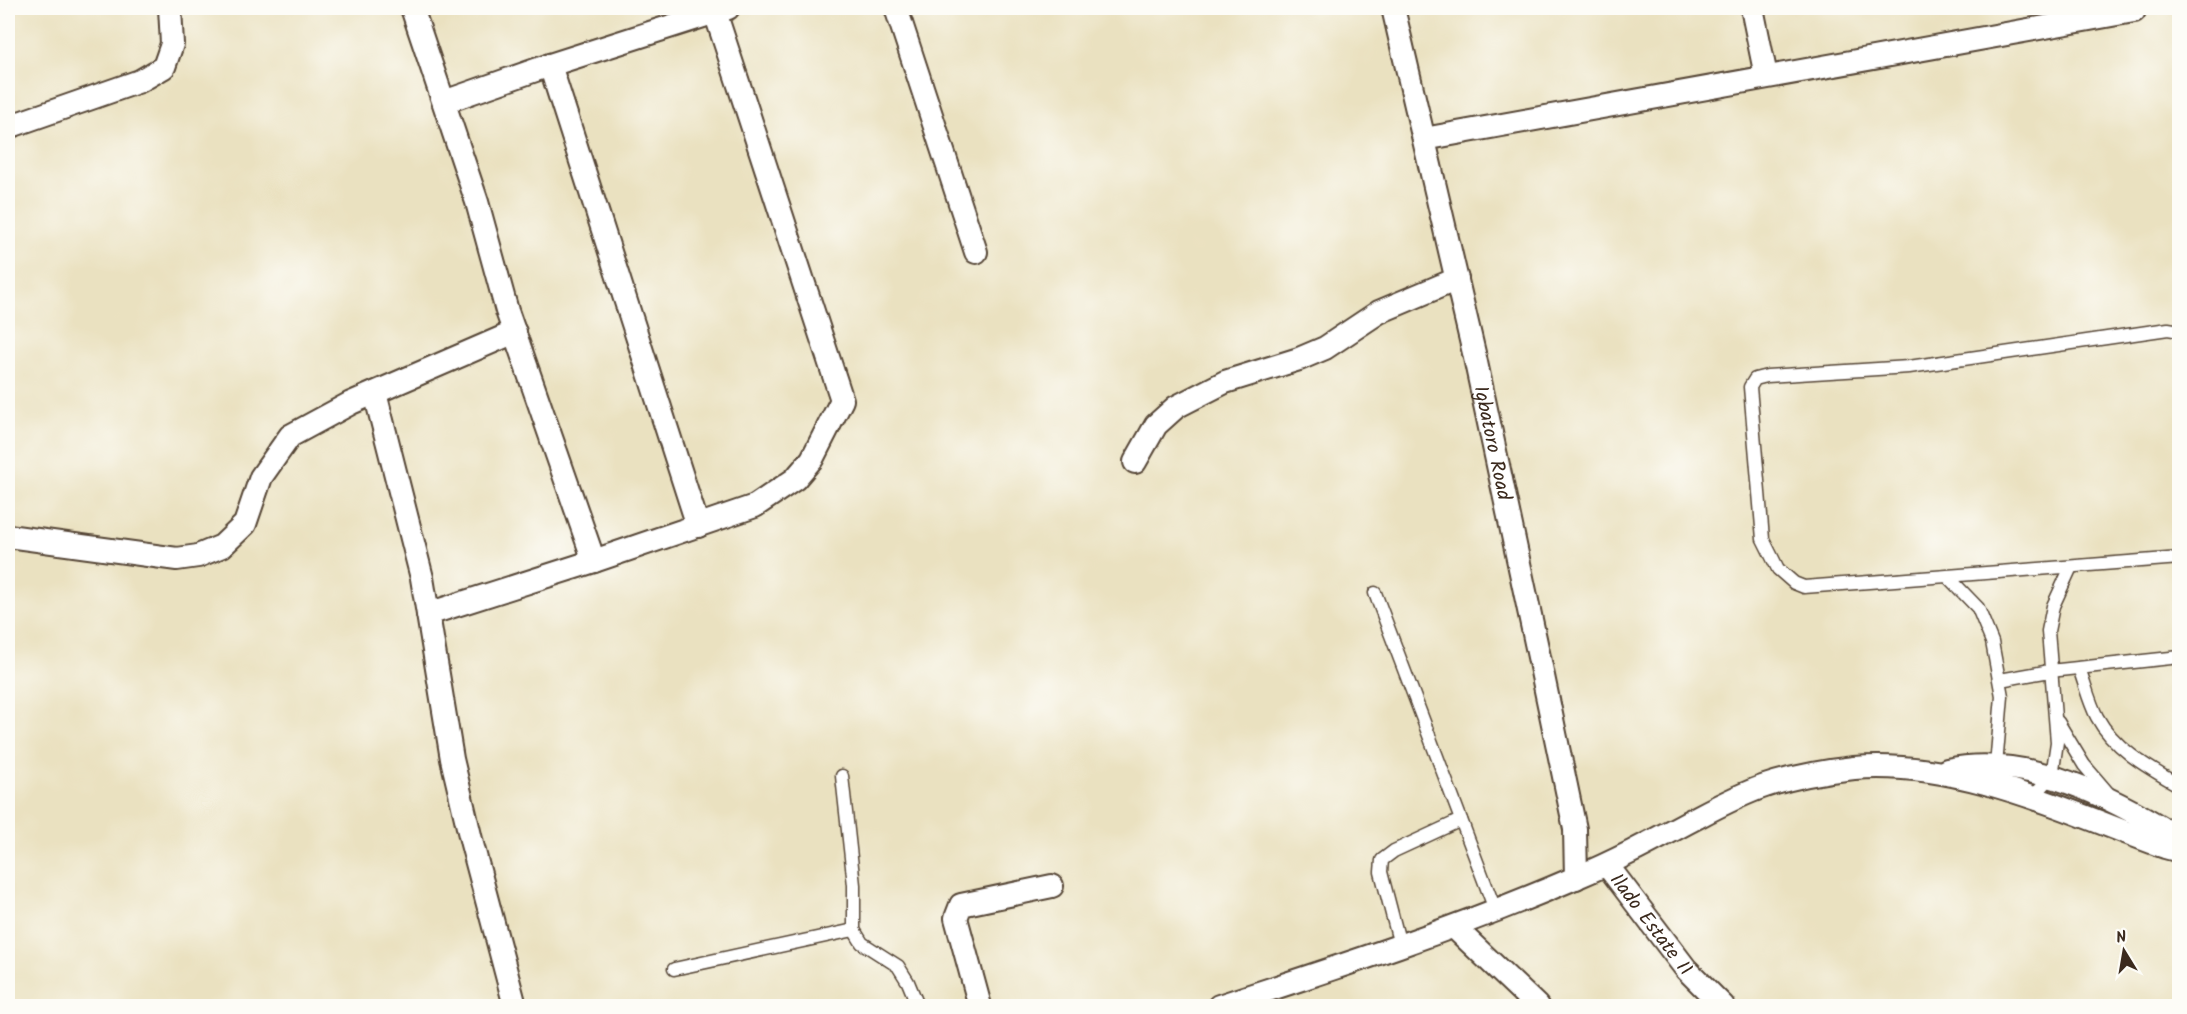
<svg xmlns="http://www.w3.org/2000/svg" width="2187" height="1014" font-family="Kalam,sans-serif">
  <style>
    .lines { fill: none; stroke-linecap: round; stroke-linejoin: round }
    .service-casing { stroke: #554536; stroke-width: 15 }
    .minor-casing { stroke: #554536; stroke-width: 26 }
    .service { stroke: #fff; stroke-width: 12 }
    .minor { stroke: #fff; stroke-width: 22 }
    .labels { text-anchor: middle; stroke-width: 5; stroke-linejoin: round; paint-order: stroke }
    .street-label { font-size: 20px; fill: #3b2a1e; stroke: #fdfcf7 }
  </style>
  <rect width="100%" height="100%" fill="#fdfcf7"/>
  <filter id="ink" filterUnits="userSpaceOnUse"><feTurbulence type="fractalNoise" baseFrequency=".0167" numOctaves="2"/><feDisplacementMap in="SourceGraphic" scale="12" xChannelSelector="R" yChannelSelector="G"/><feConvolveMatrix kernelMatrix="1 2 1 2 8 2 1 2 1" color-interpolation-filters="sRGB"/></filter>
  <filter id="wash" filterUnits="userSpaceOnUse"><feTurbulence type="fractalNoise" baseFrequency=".008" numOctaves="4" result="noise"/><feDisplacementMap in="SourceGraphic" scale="24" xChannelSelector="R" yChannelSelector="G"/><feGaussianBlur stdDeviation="1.35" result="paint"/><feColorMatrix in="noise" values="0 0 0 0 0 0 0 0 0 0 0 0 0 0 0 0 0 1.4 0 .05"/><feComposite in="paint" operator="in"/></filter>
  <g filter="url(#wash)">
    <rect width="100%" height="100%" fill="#eae1c0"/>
  </g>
  <g filter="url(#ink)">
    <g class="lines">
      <defs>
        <g id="service">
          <path d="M2180 331 2168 329 1909 367 1767 376 1755 379 1750 387 1763 539 1778 569 1794 583 1804 587 2180 558"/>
          <path d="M1949 578 1978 608 1992 642 2002 696 1996 766"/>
          <path d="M1375 593 1496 912"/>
          <path d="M2079 668C2085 684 2089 702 2097 717 2114 749 2149 768 2180 786"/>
          <path d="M2000 680 2050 671 2180 657"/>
          <path d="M2058 722 2084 765 2108 793"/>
          <path d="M842 776 854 885V930L862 943 898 966 908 982 918 1006"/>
          <path d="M2032 798 2052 776 2057 742 2048 631 2053 606 2071 567"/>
          <path d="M1400 945 1381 872 1382 860 1394 851 1461 820"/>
          <path d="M674 969 854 930"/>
        </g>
        <g id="minor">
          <path d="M412 8 477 202 507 311 594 561"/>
          <path d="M896 8 976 252"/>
          <path id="s1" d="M1393 8 1474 353 1539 657 1575 829 1576 878"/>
          <path d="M1752 8 1766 76"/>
          <path d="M550 65 698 526"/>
          <path d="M444 102 550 65 728 8"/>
          <path d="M8 127 140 81 164 67 172 44 170 8"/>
          <path d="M1424 139 2134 11"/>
          <path d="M375 393 422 578 452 759 472 844 515 1006"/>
          <path d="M1135 462 1156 425 1176 407 1225 382 1299 359 1325 348 1379 312 1457 279"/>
          <path d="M8 536 177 559 198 556 222 546 245 524 261 477 290 436 351 403 515 332"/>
          <path d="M428 614 594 561 755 506 795 479 812 459 842 400 715 12"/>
          <path d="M1947 770C2029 753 2112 797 2180 839"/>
          <path id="s2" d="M1607 865 1686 969 1723 1006"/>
          <path d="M1454 927 1537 1006"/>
          <path d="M980 1006 956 918 961 905 1052 886"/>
          <path d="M1219 1006C1339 967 1459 928 1575 878 1614 862 1651 842 1688 822 1713 809 1738 795 1765 786 1793 777 1826 771 1854 768 1960 759 2068 812 2165 847L2180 851"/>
        </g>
      </defs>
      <!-- service casing -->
      <use href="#service" class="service-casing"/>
      <!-- minor casing -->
      <use href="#minor" class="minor-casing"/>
      <!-- service -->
      <use href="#service" class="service"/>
      <!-- minor -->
      <use href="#minor" class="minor"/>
    </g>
  </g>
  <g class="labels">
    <!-- street labels -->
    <g class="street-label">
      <text dy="7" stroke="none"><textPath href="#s1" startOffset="446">Igbatoro Road</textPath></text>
      <text dy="7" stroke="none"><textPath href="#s2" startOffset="74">Ilado Estate II</textPath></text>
    </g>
  </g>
  <!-- margin -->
  <rect width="2187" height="1014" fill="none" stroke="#fdfcf7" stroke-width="30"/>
  <!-- north arrow -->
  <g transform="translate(2124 951) rotate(349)" stroke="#fdfcf7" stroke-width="4.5" paint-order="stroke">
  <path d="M0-4.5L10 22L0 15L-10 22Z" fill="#3b2a1e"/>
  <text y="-9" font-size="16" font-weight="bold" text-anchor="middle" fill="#3b2a1e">N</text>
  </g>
</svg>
